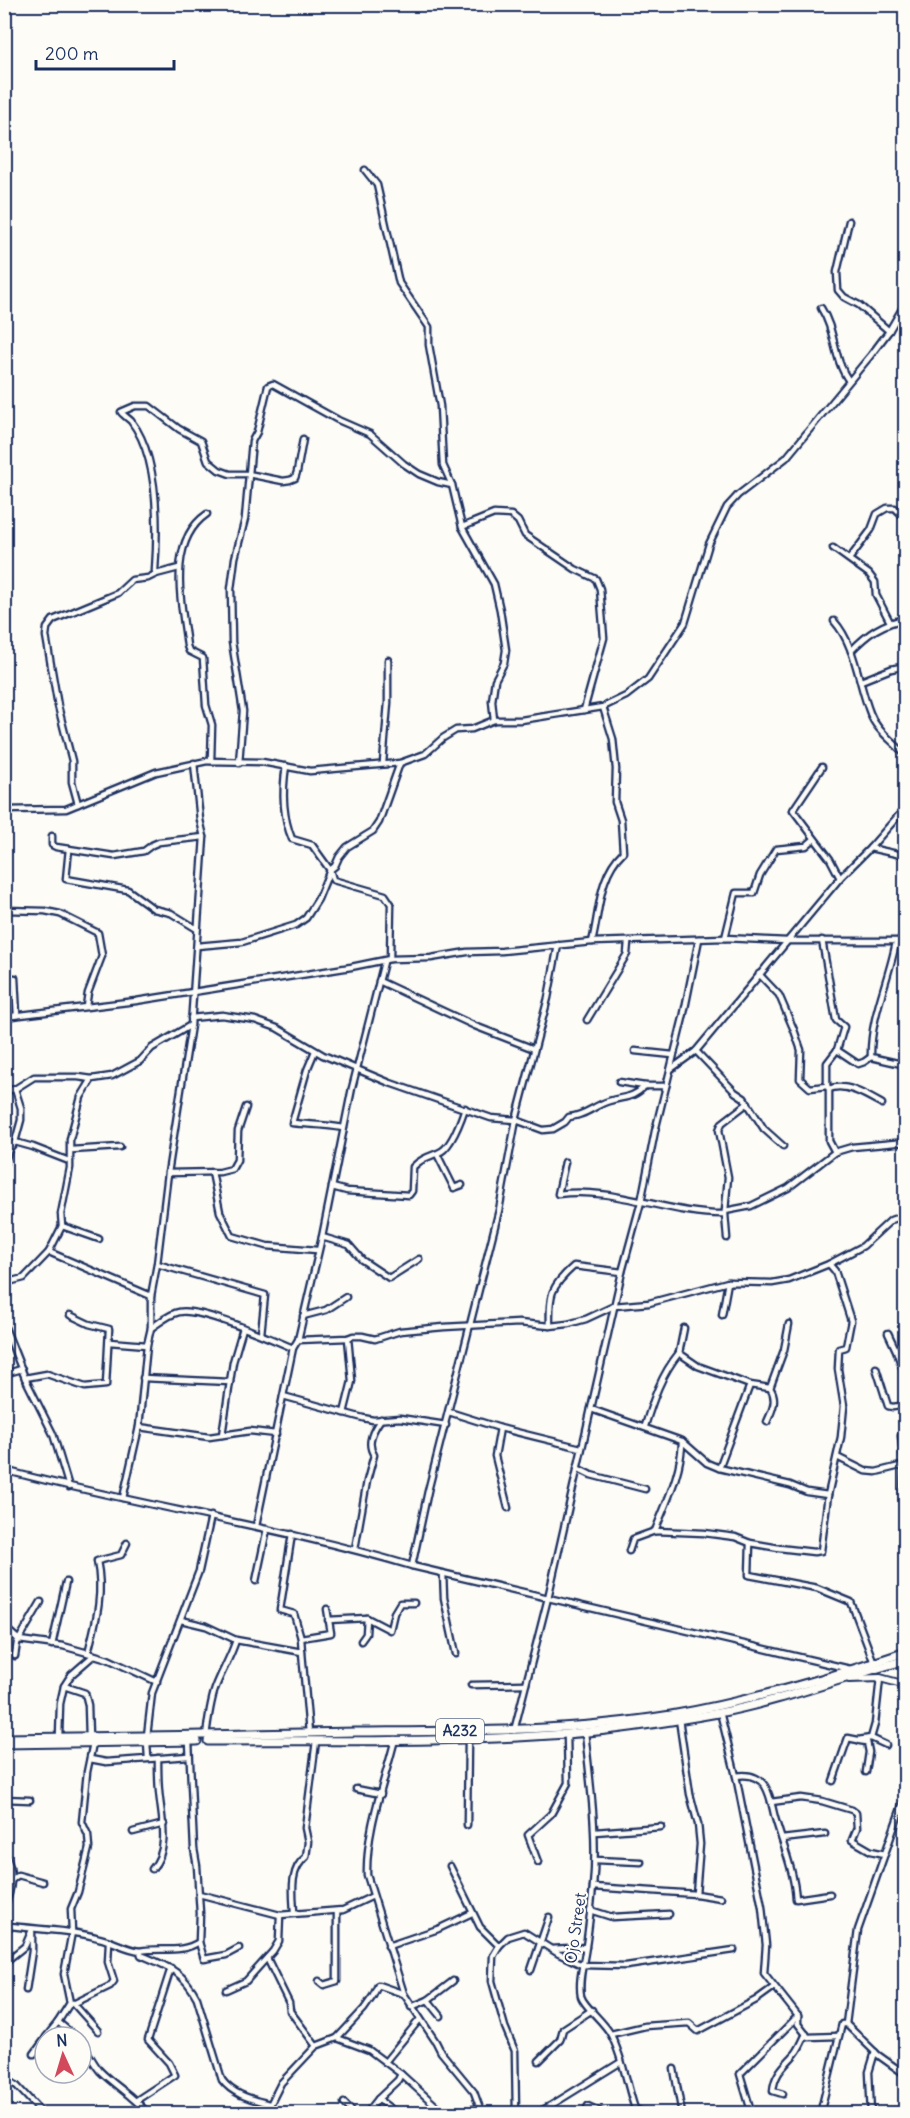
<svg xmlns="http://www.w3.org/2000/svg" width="910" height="2118" font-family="Delius,sans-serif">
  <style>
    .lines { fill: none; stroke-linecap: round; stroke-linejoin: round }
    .minor-casing { stroke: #1b2f5e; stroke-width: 9 }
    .major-casing { stroke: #1b2f5e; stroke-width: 10 }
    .highway-casing { stroke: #1b2f5e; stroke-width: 11 }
    .minor { stroke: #fdfcf7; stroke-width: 4.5 }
    .major { stroke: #fdfcf7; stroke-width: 6 }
    .highway { stroke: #fdfcf7; stroke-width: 7 }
    .labels { text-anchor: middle; stroke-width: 4.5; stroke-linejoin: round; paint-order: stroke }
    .shield { fill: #fdfcf7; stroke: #5f6c8c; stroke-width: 1.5 }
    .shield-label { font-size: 15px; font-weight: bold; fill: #1b2f5e }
    .street-label { font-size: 16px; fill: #1b2f5e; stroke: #fdfcf7 }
  </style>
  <rect width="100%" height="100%" fill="#fdfcf7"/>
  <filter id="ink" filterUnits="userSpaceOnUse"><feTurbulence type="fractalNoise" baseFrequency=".0167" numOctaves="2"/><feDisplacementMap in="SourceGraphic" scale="12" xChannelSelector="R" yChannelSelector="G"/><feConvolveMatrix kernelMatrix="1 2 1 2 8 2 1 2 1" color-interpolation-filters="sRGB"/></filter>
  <g filter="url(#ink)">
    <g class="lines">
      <defs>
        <g id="minor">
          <path d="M365 170 377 185 399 283 429 327V345L440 406 443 465 452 485 462 527 494 584 500 610 506 650 504 663 495 680 492 701 494 720"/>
          <path d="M849 221 837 272 838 290 844 297 859 305 889 331"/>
          <path d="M821 308C836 331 833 359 849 381"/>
          <path d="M207 514C166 542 182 604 187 646L189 651 203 658 206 705 212 725 211 761"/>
          <path d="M462 527 494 514 511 515 518 521 525 535 575 569 596 579 600 589 604 638 584 710"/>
          <path d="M833 548 869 574 875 582 876 595 890 622"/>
          <path d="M850 558 871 530 877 514 887 508H895L906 519"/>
          <path d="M179 568 156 574 155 571C158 528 159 457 131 421 128 418 123 415 121 412L135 406H149L179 429 201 441 208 461 219 470 230 474H248L283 481 290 480 295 478 297 472 303 439"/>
          <path d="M834 621C856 646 858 683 870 713 876 731 894 741 906 756"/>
          <path d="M851 651C867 634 882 623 906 619"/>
          <path d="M861 681 891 669 906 666"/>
          <path d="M239 763 243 711 232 642 231 589 235 558 245 519 252 441 257 432 268 386 273 384 338 420 370 434 404 464 419 474 438 482 452 485"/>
          <path d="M383 763 388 703V660"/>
          <path d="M286 766C282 791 282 815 292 839L312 845 330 870 333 880 385 895 391 904 390 959"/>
          <path d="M822 767 793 810 830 859 840 878"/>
          <path d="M78 804 72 782V761L58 706 46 636 47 628 53 620 118 593 132 580 148 578 156 574"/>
          <path d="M4 810 66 809 156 772 207 761 262 762 310 771 400 763 425 754 443 738 456 730 472 729 494 720H521L603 707 626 696 648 679 685 623 709 544 727 507 738 495 786 458 871 355 889 331 906 302"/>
          <path d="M52 836V845L56 847 114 856 144 851 152 845 159 842 204 837"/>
          <path d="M870 848 906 856"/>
          <path d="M69 849 66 879 128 890 154 909 171 913 197 929"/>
          <path d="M4 910 45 911 60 914 98 933 102 956 88 993 86 1006"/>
          <path d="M725 938 736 893H754L760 875 776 849 806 846 813 840"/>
          <path d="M822 940 836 1020 844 1027 837 1050"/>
          <path d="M592 942C600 911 598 876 623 852L621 820 615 802 616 769 613 739 603 707"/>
          <path d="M896 942C889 980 870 1017 871 1057L906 1065"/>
          <path d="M197 946 242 942 296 925 306 918 318 899 330 870 335 866 339 857 347 847 373 831 379 822 400 763"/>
          <path d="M759 974 779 995 794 1030 801 1050 800 1079 810 1088 827 1086 829 1089V1141L835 1152"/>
          <path d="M4 978H15L17 1015"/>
          <path d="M379 981 475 1026 534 1049"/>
          <path d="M4 1017 136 1001 351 967 390 959 431 958 467 952 502 951 592 942 725 938 787 941H906"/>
          <path d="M191 1018 222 1015 255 1020 277 1028 323 1055 390 1083 491 1118 516 1120 543 1130 553 1129 565 1122 569 1117C585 1116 595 1105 609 1101 625 1096 632 1099 645 1086"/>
          <path d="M587 1020 627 954 628 942"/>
          <path d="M315 1051 307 1070 292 1123C309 1125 326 1124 343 1128"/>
          <path d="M635 1051 673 1055"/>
          <path d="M696 1051 735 1092 744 1098 764 1129 783 1146"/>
          <path d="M671 1069 696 1051 840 878 870 848 906 807"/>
          <path d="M619 1082 645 1086H666"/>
          <path d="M827 1086V1063L837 1050 858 1064 864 1062 871 1057"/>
          <path d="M829 1089C846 1082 868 1096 882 1104"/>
          <path d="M4 1091 15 1089 34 1077H78L92 1079 112 1076 140 1061 152 1048 191 1025"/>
          <path d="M15 1142 33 1147 69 1161"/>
          <path d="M71 1150 120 1147"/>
          <path d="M437 1154 454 1188 462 1185"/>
          <path d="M565 1162 558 1194C614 1186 668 1215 725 1214V1211L751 1206 788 1188 835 1152 852 1147 906 1142"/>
          <path d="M4 1164 9 1149 15 1142 21 1120V1108L15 1089"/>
          <path d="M212 1172 220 1212 232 1236 267 1246 317 1250"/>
          <path d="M168 1173 220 1172 232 1169 237 1160 238 1131 246 1107"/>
          <path d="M332 1187 347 1191 409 1195 412 1191 413 1167C421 1159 428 1157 438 1153 451 1149 461 1120 465 1108"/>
          <path d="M725 1211 728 1177 719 1130 722 1123 748 1103"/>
          <path d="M725 1214 727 1238"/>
          <path d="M62 1226 99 1239"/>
          <path d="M322 1237 349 1245 362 1260 389 1278 419 1259"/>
          <path d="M49 1252 151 1296"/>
          <path d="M157 1264 265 1295 261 1334"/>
          <path d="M4 1283 24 1278 49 1252 62 1226 61 1214 70 1168V1139L81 1097 92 1079"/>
          <path d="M722 1315 728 1282"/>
          <path d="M303 1316 326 1310 346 1297"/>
          <path d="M4 1325 25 1378 53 1434 69 1487"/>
          <path d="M550 1326C549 1295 550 1287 574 1266L622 1272"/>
          <path d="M151 1328C159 1323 169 1314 179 1312 200 1307 271 1339 293 1348"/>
          <path d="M888 1333 896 1350 906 1378"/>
          <path d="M298 1340 348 1338 353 1336H362L375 1339 400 1331 444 1327 519 1323 550 1326 568 1324 586 1319 614 1306 649 1303 728 1282 772 1283 789 1280 829 1264 863 1246 891 1220 906 1215"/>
          <path d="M109 1342 147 1345"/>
          <path d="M679 1353 684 1328"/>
          <path d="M876 1368 888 1406 893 1407 906 1405"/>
          <path d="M4 1374 22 1369"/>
          <path d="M25 1378 47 1374 85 1387 106 1385 109 1329 89 1324 70 1315"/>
          <path d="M143 1378 230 1382"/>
          <path d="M770 1388 784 1350 789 1324"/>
          <path d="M283 1396 363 1418 373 1420 400 1418 446 1425"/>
          <path d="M591 1409 682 1441 707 1463 719 1468 750 1385 770 1388C778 1399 772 1411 767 1422"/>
          <path d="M449 1412 500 1428 581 1448"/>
          <path d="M344 1413 352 1381 348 1338"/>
          <path d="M645 1426C653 1400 661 1375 679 1353L698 1366 750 1385"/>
          <path d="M139 1427 209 1437 250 1431 276 1434"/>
          <path d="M500 1428 495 1456 508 1508"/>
          <path d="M906 1434 901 1436 904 1465 903 1500H906"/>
          <path d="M222 1435 233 1362 243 1328"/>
          <path d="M837 1457 865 1471 876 1472 904 1465"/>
          <path d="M577 1468 591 1475 645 1489"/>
          <path d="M719 1468 790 1485 807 1492 828 1495"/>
          <path d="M4 1470C139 1506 278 1526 412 1566L850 1669"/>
          <path d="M123 1498 139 1427 147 1345 151 1328V1296L157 1264 168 1173 191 1025 204 837 200 820 194 763"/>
          <path d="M256 1526 293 1348 298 1340 322 1237 352 1088 384 962"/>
          <path d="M655 1531C666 1503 682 1471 682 1441"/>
          <path d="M292 1534 280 1610 294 1614 301 1638 302 1652"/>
          <path d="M750 1543 749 1575 817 1588 851 1602 874 1663"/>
          <path d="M355 1549 367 1481 374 1455C366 1443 373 1430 381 1419"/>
          <path d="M629 1551 633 1539 655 1531 704 1533 735 1537 750 1543 779 1548 814 1552 821 1551 828 1495 841 1437 844 1406 838 1369 839 1349 846 1347 851 1321 835 1271 829 1264"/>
          <path d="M412 1566 428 1491 499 1210 516 1120 548 998 558 945"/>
          <path d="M906 1571V1590"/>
          <path d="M443 1573 444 1598 456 1654"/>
          <path d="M256 1581 267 1529"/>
          <path d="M181 1620 206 1626 236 1640C231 1657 221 1672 215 1689 210 1704 208 1720 206 1736"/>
          <path d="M328 1620 367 1618 390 1630 394 1613 400 1603H414"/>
          <path d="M4 1627 19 1640 63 1646 88 1653 108 1659 157 1682"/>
          <path d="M301 1638 331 1633 327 1609"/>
          <path d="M236 1640 302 1652 309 1733"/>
          <path d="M361 1641 366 1634 367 1618"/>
          <path d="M52 1645 66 1582"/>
          <path d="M88 1653C96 1621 104 1594 97 1561L121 1555 127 1543"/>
          <path d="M15 1656 17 1643 41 1602"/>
          <path d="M471 1685 526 1684"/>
          <path d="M64 1686 71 1675 94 1655"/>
          <path d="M720 1712 736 1776 762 1907 766 1945 764 1973 798 2016V2024L808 2037 838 2036"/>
          <path d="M679 1719 690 1794 698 1824 700 1844 696 1894"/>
          <path d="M514 1731 548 1598 622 1272 641 1202 655 1131 683 1018 699 939"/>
          <path d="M585 1732C590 1783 598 1835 593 1887 591 1906 589 1927 586 1946 584 1963 578 1979 581 1996 584 2007 605 2022 611 2035 623 2058 627 2085 635 2109L634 2114"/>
          <path d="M147 1736 152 1693 199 1571 211 1516"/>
          <path d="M59 1738 60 1704 64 1686 85 1693 88 1705 89 1737"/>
          <path d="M871 1738 886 1745"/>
          <path d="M395 1739C384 1784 366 1829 367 1875L404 1994 436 2042 441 2052 474 2092 482 2114"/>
          <path d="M860 1741 867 1742 869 1752 866 1772"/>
          <path d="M147 1742 148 1758"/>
          <path d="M90 1759 106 1762 189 1756"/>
          <path d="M736 1776C747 1774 758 1776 765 1786 771 1796 772 1807 775 1818 783 1845 794 1871 796 1899L830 1894"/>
          <path d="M833 1781 848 1738 858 1740 871 1738 875 1724 880 1678"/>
          <path d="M356 1789 381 1794"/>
          <path d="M4 1799 30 1800"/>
          <path d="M771 1802 801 1798 822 1801 852 1810 856 1813 857 1828 852 1840 871 1851 885 1854"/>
          <path d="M467 1825 468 1738"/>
          <path d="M133 1832 164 1824"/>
          <path d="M595 1832 661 1827"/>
          <path d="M782 1839 825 1834"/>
          <path d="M4 1852C15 1871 12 1889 4 1909"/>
          <path d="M595 1860 641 1862"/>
          <path d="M538 1862 528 1835 551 1814 568 1783 567 1734"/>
          <path d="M450 1866 480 1927 499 1946 493 1956 492 1981 505 2027 515 2051 516 2114"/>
          <path d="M152 1869C171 1848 161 1817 159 1791 158 1780 158 1769 158 1758"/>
          <path d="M13 1879 18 1875 43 1882"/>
          <path d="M593 1887 696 1894 721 1898"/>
          <path d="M199 1894 280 1915 343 1910 373 1896"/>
          <path d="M590 1910 612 1917 669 1914"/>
          <path d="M294 1912C293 1894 289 1869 306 1857L308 1842 305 1828 316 1741"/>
          <path d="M4 1925C36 1930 69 1929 99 1938 113 1941 125 1949 140 1951L141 1955C167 1966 183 1971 197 1998L222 2080C233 2095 252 2099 269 2104"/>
          <path d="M199 1942 204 1959 226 1955 239 1948"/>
          <path d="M388 1946 438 1929 472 1913"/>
          <path d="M499 1946 508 1937 524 1932 559 1954 582 1965 626 1966 734 1950"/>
          <path d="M552 1949 586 1947"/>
          <path d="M140 1951C160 1947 181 1954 199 1942L200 1913 197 1866 194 1849 189 1741"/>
          <path d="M267 1958 289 2003 290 2011 316 2046"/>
          <path d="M4 1963 25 1946 32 1930"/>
          <path d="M531 1970 549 1917"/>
          <path d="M319 1981 324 1985 337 1981V1911"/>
          <path d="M26 1990 32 1951V1932"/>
          <path d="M226 1990 246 1981 273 1951 279 1941 280 1915"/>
          <path d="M428 2000 441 2016"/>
          <path d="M73 2003 98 2031"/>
          <path d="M75 2003 110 1986 114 1981 108 1962 109 1942"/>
          <path d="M411 2007 428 2000 453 1981"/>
          <path d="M846 2024 858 1930 906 1794"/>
          <path d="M846 2024 878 2055 906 2075"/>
          <path d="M611 2034 645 2026 689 2023 698 2031 756 2000 774 1987"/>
          <path d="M46 2037 58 2022"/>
          <path d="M76 2037 58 2022 70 2003 64 1974 72 1932 71 1909 78 1892 89 1848 88 1835 82 1822 87 1772 93 1743"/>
          <path d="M337 2038 369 2050 385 2062 420 2019"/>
          <path d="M81 2043C88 2051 93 2063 100 2071 116 2087 134 2096 148 2114"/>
          <path d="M34 2054 45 2039"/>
          <path d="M539 2061 560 2040 563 2029 592 2010"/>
          <path d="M385 2062 401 2074 398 2080 378 2099 395 2112"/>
          <path d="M674 2069 682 2114"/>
          <path d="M401 2074 445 2114"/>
          <path d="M4 2077 17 2086 43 2114"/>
          <path d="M783 2094 773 2091C774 2075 783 2067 793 2056 799 2051 802 2041 806 2034"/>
          <path d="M137 2100 175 2075 169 2063 148 2040 171 1968"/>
          <path d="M344 2103 355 2114"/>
          <path d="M635 2109 647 2114"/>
          <path d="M274 2114 269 2107 281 2083 316 2046 337 2038 364 2009 373 1996 378 1985 404 1994"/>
          <path d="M366 2114 378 2099"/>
          <path d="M447 2114 451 2110 480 2109"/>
          <path d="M535 2114 550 2106 621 2062"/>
          <path d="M584 2114 588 2106 606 2114"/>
          <path d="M752 2114 740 2074 798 2016"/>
          <path d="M820 2114 837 2044 842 2024H846"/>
          <path d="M871 2114 869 2072 875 2052"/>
        </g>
        <g id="major">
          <path d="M906 1663V1674"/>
          <path d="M849 1679 880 1678 906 1685"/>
        </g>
        <g id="highway">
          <path d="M4 1738C122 1737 239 1734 357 1732 462 1731 567 1732 671 1715 751 1701 829 1678 906 1652"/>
          <path d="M208 1741C327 1740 447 1743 566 1734 616 1730 668 1722 718 1713 782 1701 843 1677 906 1660"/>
          <path d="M4 1744 197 1741"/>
        </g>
      </defs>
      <!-- minor casing -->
      <use href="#minor" class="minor-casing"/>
      <!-- major casing -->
      <use href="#major" class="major-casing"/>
      <!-- highway casing -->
      <use href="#highway" class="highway-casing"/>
      <!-- minor -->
      <use href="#minor" class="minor"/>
      <!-- major -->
      <use href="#major" class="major"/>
      <!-- highway -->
      <use href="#highway" class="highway"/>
    </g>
  </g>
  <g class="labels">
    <!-- shield labels -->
    <rect class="shield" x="436" y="1719" width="48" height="24" rx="4.5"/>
    <g class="shield-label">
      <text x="460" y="1736">A232</text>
    </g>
    <!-- street labels -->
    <g class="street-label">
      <text transform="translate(575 1928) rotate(-82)" y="6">Ojo Street</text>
    </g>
  </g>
  <!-- margin -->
  <rect width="910" height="2118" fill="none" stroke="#fdfcf7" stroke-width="24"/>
  <rect x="12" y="12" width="886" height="2094" fill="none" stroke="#1b2f5e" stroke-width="2" filter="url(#ink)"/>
  <!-- north arrow -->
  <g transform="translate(63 2055) rotate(356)"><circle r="28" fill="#fdfcf7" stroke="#a3aaba" stroke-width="1.5"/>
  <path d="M0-4.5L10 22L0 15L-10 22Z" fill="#d1495b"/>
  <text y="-9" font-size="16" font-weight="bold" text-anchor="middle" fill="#1b2f5e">N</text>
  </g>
  <!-- scale -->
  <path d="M36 60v9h138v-9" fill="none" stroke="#1b2f5e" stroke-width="3"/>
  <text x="45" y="60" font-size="18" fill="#1b2f5e" stroke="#fdfcf7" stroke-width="4.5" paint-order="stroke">200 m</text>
</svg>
